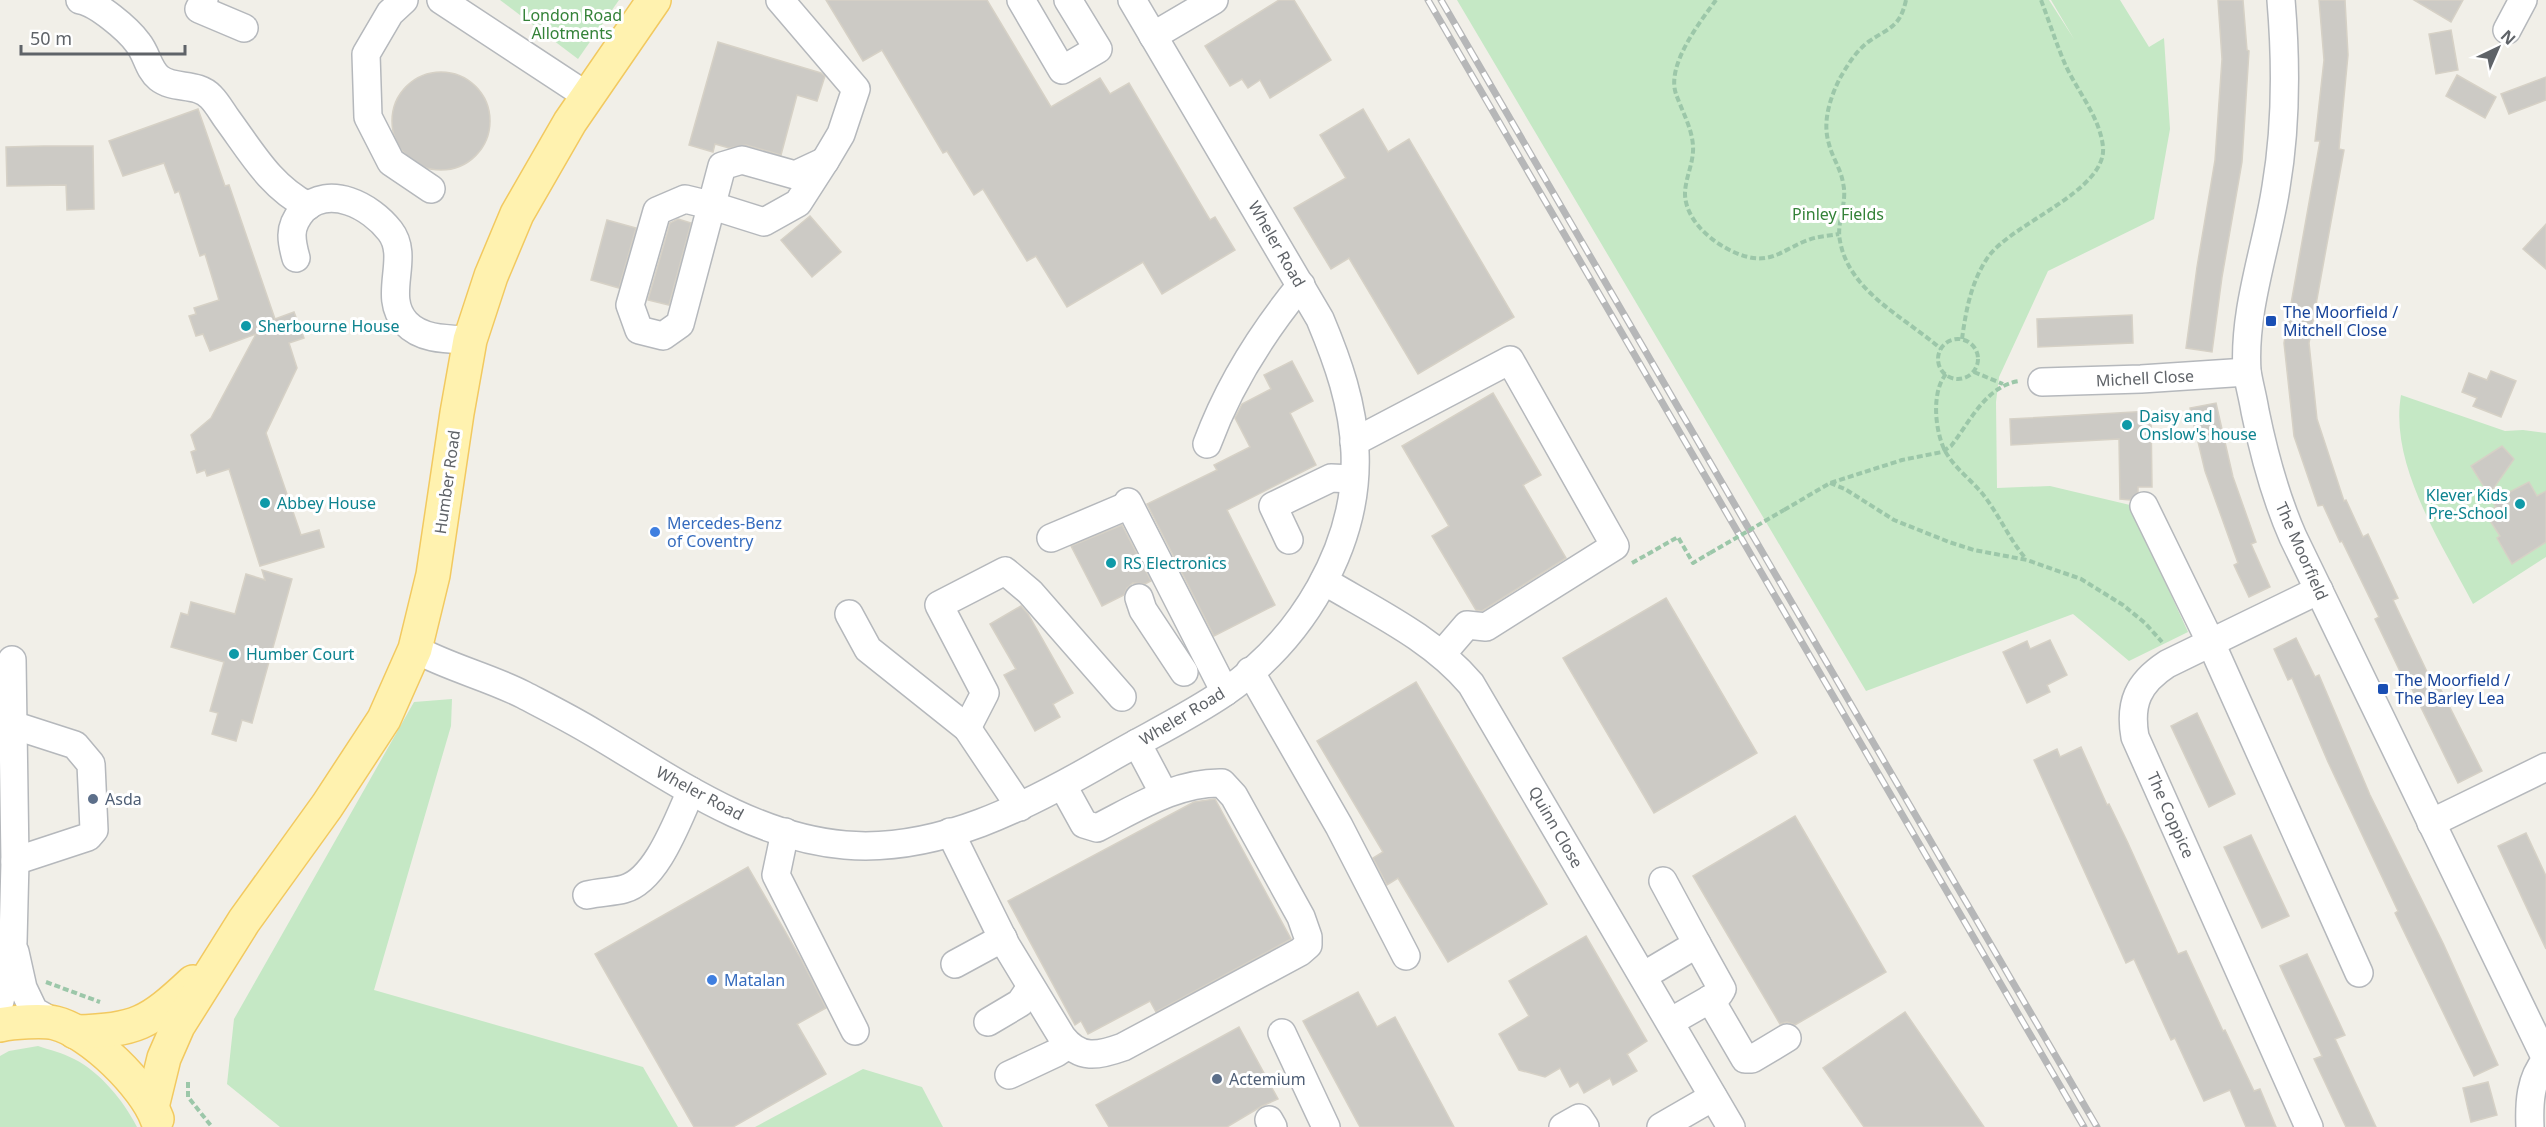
<svg xmlns="http://www.w3.org/2000/svg" width="2546" height="1127" font-family="'Noto Sans',sans-serif">
  <style>
    .green { fill: #c5e8c5 }
    .building { fill: #cccac5; stroke: #d6d1c6; stroke-width: 1.5 }
    .lines { fill: none; stroke-linecap: round; stroke-linejoin: round }
    .minor-casing { stroke: #b5b8bc; stroke-width: 30 }
    .major-casing { stroke: #f2c960; stroke-width: 36 }
    .path { stroke: #9cc7a9; stroke-width: 4; stroke-dasharray: 6 3; stroke-linecap: butt }
    .minor { stroke: #fff; stroke-width: 27 }
    .major { stroke: #fff2af; stroke-width: 33 }
    .rail-casing { stroke: #b6b7b8; stroke-width: 7 }
    .rail { stroke: #fff; stroke-width: 4.5; stroke-dasharray: 14; stroke-linecap: butt }
    .path-bridge { stroke: #9cc7a9; stroke-width: 4; stroke-dasharray: 6 3; stroke-linecap: butt }
    .transit-dot { fill: #1a4fb4; stroke: #fff; stroke-width: 2 }
    .culture-dot { fill: #0f9aa8; stroke: #fff; stroke-width: 2 }
    .shop-dot { fill: #3f7fe0; stroke: #fff; stroke-width: 2 }
    .service-dot { fill: #5c6f8a; stroke: #fff; stroke-width: 2 }
    .labels { text-anchor: middle; stroke-width: 6; stroke-linejoin: round; paint-order: stroke }
    .park-label { font-size: 16px; fill: #348238; stroke: #fff }
    .street-label { font-size: 16px; fill: #5f6368; stroke: #fff }
    .transit-label { font-size: 16px; fill: #164399; stroke: #fff; text-anchor: start }
    .culture-label { font-size: 16px; fill: #0d838f; stroke: #fff; text-anchor: start }
    .shop-label { font-size: 16px; fill: #366cbe; stroke: #fff; text-anchor: start }
    .service-label { font-size: 16px; fill: #4e5e75; stroke: #fff; text-anchor: start }
  </style>
  <rect width="100%" height="100%" fill="#f1efe8"/>
  <!-- green -->
  <g class="green">
    <path d="M500 0H619L578 59Z"/>
    <path d="M1457 0H2049L2074 39 2051 0H2120L2149 47 2164 38 2170 129 2154 219 2048 271 1999 377 1996 402 1997 488 2050 486 2130 505 2188 632 2129 661 2073 614 1866 691Z"/>
    <path d="M2401 395 2505 431 2523 430 2546 433V557L2473 604C2442 544 2389 465 2401 395Z"/>
    <path d="M452 699 451 726 374 990 643 1067 678 1127H280L227 1084 234 1019 414 702Z"/>
    <path d="M38 1046C50 1050 63 1053 74 1059 100 1072 124 1101 137 1127H0V1056L9 1051Z"/>
    <path d="M863 1069 922 1087 943 1127H755Z"/>
  </g>
  <!-- building -->
  <g class="building">
    <path d="M826 0H987L1051 107 1100 78 1110 94 1129 83 1210 220 1215 217 1235 250 1162 294 1143 262 1067 307 1036 256 1027 261 983 189 974 195 947 151 943 153 882 50 863 61Z"/>
    <path d="M1279 0H1294L1331 60 1270 98 1260 80 1248 88 1242 79 1230 86 1205 46Z"/>
    <path d="M2218 0H2243L2247 50 2249 51 2242 162 2222 277 2212 352 2186 348 2197 267 2215 160 2222 59Z"/>
    <path d="M2319 0H2345L2348 55 2339 149 2344 150 2309 343 2317 419 2344 501 2346 500 2363 537 2368 534 2398 598 2393 600 2412 640 2429 676 2433 674 2482 771 2458 783 2408 681 2405 682 2396 663 2375 619 2379 617 2342 541 2340 542 2323 505 2318 506 2294 436 2284 343 2320 141H2315L2324 60Z"/>
    <path d="M2414 0H2463L2451 22Z"/>
    <path d="M2451 30 2458 70 2436 74 2429 34Z"/>
    <path d="M718 42 821 73 825 76 817 101 797 95 781 155 746 145 729 148 715 144 713 152 689 145Z"/>
    <circle cx="441" cy="121" r="49"/>
    <path d="M2457 75 2496 97 2485 118 2446 96Z"/>
    <path d="M2546 77V100L2509 114 2501 94Z"/>
    <path d="M198 109 225 186 229 185 275 319 294 312 304 338 289 343 297 368 266 433 301 535 319 530 324 547 260 566 229 469 207 476 205 470 197 473 191 452 196 450 191 435 211 418 256 334 210 351 203 334 196 336 189 316 196 314 194 308 219 300 205 254 200 256 179 191 175 193 164 163 123 176 109 141Z"/>
    <path d="M1363 109 1388 152 1409 139 1514 317 1418 374 1349 258 1331 269 1294 208 1346 178 1320 135Z"/>
    <path d="M44 146H93L94 209 67 210 66 185 7 186 6 147Z"/>
    <path d="M810 216 841 252 812 277 781 240Z"/>
    <path d="M678 219 691 223 669 305 648 300 670 223Z"/>
    <path d="M607 220 636 228 619 288 591 280Z"/>
    <path d="M2546 224V269L2523 249Z"/>
    <path d="M2132 315 2133 343 2038 347 2037 319Z"/>
    <path d="M1292 361 1313 401 1290 413 1316 465 1227 510 1275 605 1214 636 1147 504 1217 470 1214 465 1250 447 1235 418 1242 404 1271 389 1264 375Z"/>
    <path d="M2491 371 2516 381 2501 417 2473 406 2477 398 2462 392 2469 373 2487 380Z"/>
    <path d="M1493 393 1541 475 1523 485 1566 558 1482 611 1476 610 1432 536 1449 526 1402 446Z"/>
    <path d="M2216 403 2233 477 2256 542 2251 544 2270 587 2249 597 2234 565 2238 563 2205 471 2190 408Z"/>
    <path d="M2151 411 2152 487H2138V492L2130 500 2120 499 2119 439 2011 445 2010 419Z"/>
    <path d="M2502 446 2514 459 2489 495 2471 466Z"/>
    <path d="M2529 482 2537 496 2546 491V542L2512 564 2497 538 2500 536 2485 513 2496 507 2492 501Z"/>
    <path d="M1122 525 1151 581 1145 584 1133 583 1127 588 1124 595 1102 606 1071 546Z"/>
    <path d="M262 570 292 579 252 723 242 720 236 741 212 734 218 713 210 711 224 662 171 647 181 613 188 615 191 602 235 614 246 574 265 580Z"/>
    <path d="M1666 598 1757 753 1654 813 1563 658Z"/>
    <path d="M1021 606 1028 614 1073 693 1053 704 1060 717 1035 731 1004 675 1016 669 990 624Z"/>
    <path d="M2296 638 2315 677 2319 675 2370 795 2443 943 2498 1065 2474 1076 2395 913 2398 911 2328 762 2292 678 2288 680 2274 649Z"/>
    <path d="M2050 640 2067 675 2047 685 2050 692 2027 703 2003 652 2027 641 2030 649Z"/>
    <path d="M1416 682 1547 904 1448 962 1398 878 1387 885 1373 858 1383 852 1317 741Z"/>
    <path d="M2197 713 2235 794 2209 807 2171 726Z"/>
    <path d="M2081 747 2107 805 2109 804 2127 841 2178 954 2186 951 2223 1031 2225 1030 2254 1091 2260 1089 2276 1127H2246L2230 1090 2204 1101 2175 1038 2171 1040 2134 959 2126 963 2034 760 2057 749 2060 757Z"/>
    <path d="M1215 799 1291 939 1156 1012 1150 1001 1088 1034 1081 1021 1075 1025 1008 901 1194 802Z"/>
    <path d="M1795 816 1886 972 1795 1025 1787 1022 1780 1024 1693 876Z"/>
    <path d="M2526 833 2546 876V949L2498 846Z"/>
    <path d="M2251 835 2289 916 2262 928 2224 847Z"/>
    <path d="M748 867 801 959 826 1008 797 1024 826 1074 733 1127H694L595 954Z"/>
    <path d="M1586 936 1647 1041 1627 1054 1637 1071 1613 1085 1610 1078 1584 1093 1578 1082 1570 1087 1560 1068 1545 1077 1519 1070 1499 1034 1529 1016 1509 981Z"/>
    <path d="M2307 954 2345 1035 2335 1039 2376 1127H2346L2314 1059 2322 1056 2280 966Z"/>
    <path d="M1358 992 1377 1027 1395 1017 1454 1127H1360L1303 1021Z"/>
    <path d="M1905 1012 1984 1127H1864L1823 1068Z"/>
    <path d="M1239 1027 1278 1099 1262 1106 1227 1127H1109L1096 1105Z"/>
    <path d="M2488 1082 2497 1115 2471 1122 2463 1088Z"/>
  </g>
  <g class="lines">
    <defs>
      <g id="minor">
        <path d="M80 0C97 3 128 29 138 43 147 54 148 69 159 78 174 90 197 82 211 97 217 103 222 112 227 119 252 153 270 186 308 206"/>
        <path d="M204 0 199 9 244 28"/>
        <path d="M404 0 390 13 366 54 368 117 391 162 431 189"/>
        <path d="M441 0 587 96"/>
        <path d="M780 0 856 89 841 134 825 161"/>
        <path d="M1021 0 1062 70 1098 49 1068 0"/>
        <path d="M2281 0C2286 59 2286 128 2276 187 2267 247 2243 309 2247 371 2249 384 2253 398 2255 411 2264 455 2275 496 2293 537L2546 1059"/>
        <path d="M2507 30 2523 0"/>
        <path d="M1153 36 1214 0"/>
        <path d="M710 205 685 199 657 211 630 305 639 330 663 336 680 324 722 166 742 160 795 175 825 161 798 203 764 222 710 205"/>
        <path d="M296 258C294 251 292 242 292 235 292 226 297 217 303 210 329 184 371 206 390 231 411 258 381 296 406 323 422 340 448 339 470 340"/>
        <path d="M2042 382 2141 379 2247 372"/>
        <path d="M1354 442 1510 360 1615 546 1486 627 1467 625 1442 654"/>
        <path d="M1207 444C1229 384 1261 334 1301 285"/>
        <path d="M1128 502 1225 692"/>
        <path d="M2144 506 2211 643 2359 973"/>
        <path d="M1051 538 1129 505"/>
        <path d="M1289 540 1273 506 1331 478 1353 479"/>
        <path d="M1324 581C1376 612 1432 638 1471 684L1731 1127"/>
        <path d="M1139 598 1143 610 1184 672"/>
        <path d="M849 614 868 649 967 728 1020 807"/>
        <path d="M415 649C450 668 489 677 524 695 547 707 571 719 594 733 672 779 752 837 845 845 938 853 1027 806 1105 761 1144 738 1187 718 1225 692 1301 640 1359 546 1355 452 1353 404 1338 362 1320 319L1132 0"/>
        <path d="M1250 671 1339 826 1406 956"/>
        <path d="M13 725 75 745 91 764 94 830 88 837 15 861"/>
        <path d="M967 728 985 693 939 605 1005 571 1030 592 1122 697"/>
        <path d="M1137 743 1164 794"/>
        <path d="M2431 823 2546 767"/>
        <path d="M785 832 776 875 855 1031"/>
        <path d="M950 832 1006 945 1062 1037C1080 1060 1098 1056 1123 1047L1300 952 1308 945V937L1301 917 1234 796 1222 783C1176 782 1137 808 1097 828L1084 824 1063 786"/>
        <path d="M587 895C599 892 613 892 624 889 657 880 678 819 691 791"/>
        <path d="M15 952 23 988 34 1011 55 1023"/>
        <path d="M955 964 1003 938"/>
        <path d="M1643 976 1697 944 1663 881"/>
        <path d="M1710 999 1745 1059H1752L1787 1038"/>
        <path d="M0 1001 13 942 15 861 12 660"/>
        <path d="M988 1022 1020 1003 1031 987"/>
        <path d="M1670 1022 1719 994 1722 989 1697 944"/>
        <path d="M1282 1033 1326 1127"/>
        <path d="M1009 1075 1056 1053 1068 1045"/>
        <path d="M1269 1120 1273 1127"/>
        <path d="M1563 1127 1579 1118 1585 1127"/>
        <path d="M1661 1127 1713 1097"/>
        <path d="M2309 1127 2135 737C2129 703 2138 683 2167 664L2319 590"/>
        <path d="M2530 1127C2529 1103 2530 1079 2546 1060"/>
      </g>
      <g id="major">
        <path d="M0 1025C12 1022 44 1020 55 1023 91 1032 145 1086 157 1119"/>
        <path d="M75 1032C137 1030 148 1024 193 982"/>
        <path d="M152 1107 164 1058 178 1026 244 921 327 806 384 719 415 649 433 575 457 413 470 340 491 276 517 214 570 122 654 0"/>
      </g>
    </defs>
    <!-- minor casing -->
    <use href="#minor" class="minor-casing"/>
    <!-- major casing -->
    <use href="#major" class="major-casing"/>
    <!-- path -->
    <g class="path">
      <path d="M1716 0C1700 22 1666 65 1676 94 1682 111 1692 128 1693 146 1694 162 1686 176 1685 192 1684 223 1720 250 1748 257 1773 263 1786 248 1808 240 1818 236 1829 236 1839 234"/>
      <path d="M1906 0C1900 28 1888 28 1868 42 1856 51 1847 66 1840 78 1830 98 1822 122 1829 144 1832 157 1841 169 1843 183 1848 203 1836 222 1840 241 1849 292 1906 318 1941 349"/>
      <path d="M1962 339C1966 310 1971 282 1988 257 2012 223 2107 191 2103 147 2100 117 2077 91 2065 64 2056 43 2049 21 2041 0"/>
      <circle cx="1958" cy="359" r="20"/>
      <path d="M1974 372 2003 384"/>
      <path d="M1946 374C1931 392 1935 431 1945 451 1955 469 1973 481 1985 497 2000 517 2010 540 2026 559"/>
      <path d="M1830 483 1845 489 1894 520 1949 542 1974 550 2027 560 2081 579 2123 605 2145 623 2162 642"/>
      <path d="M1784 510 1830 483 1902 460 1942 452 1951 446C1970 422 1986 385 2020 381"/>
      <path d="M1632 563 1678 537 1693 563 1710 553"/>
      <path d="M46 982 100 1002"/>
      <path d="M188 1082V1097L212 1127"/>
    </g>
    <!-- minor -->
    <use href="#minor" class="minor"/>
    <!-- major -->
    <use href="#major" class="major"/>
    <defs>
      <g id="rail">
        <path d="M1428 0 2084 1127"/>
        <path d="M1441 0 2097 1127"/>
      </g>
    </defs>
    <!-- rail casing -->
    <use href="#rail" class="rail-casing"/>
    <!-- rail -->
    <use href="#rail" class="rail"/>
    <!-- path-bridge -->
    <path class="path-bridge" d="M1710 553 1784 510"/>
  </g>
  <!-- markers -->
  <g class="transit-dot">
    <rect x="2265" y="315" width="12" height="12" rx="3"/>
    <rect x="2377" y="683" width="12" height="12" rx="3"/>
  </g>
  <g class="culture-dot">
    <circle cx="246" cy="326" r="6"/>
    <circle cx="2127" cy="425" r="6"/>
    <circle cx="265" cy="503" r="6"/>
    <circle cx="2520" cy="504" r="6"/>
    <circle cx="1111" cy="563" r="6"/>
    <circle cx="234" cy="654" r="6"/>
  </g>
  <g class="shop-dot">
    <circle cx="655" cy="532" r="6"/>
    <circle cx="712" cy="980" r="6"/>
  </g>
  <g class="service-dot">
    <circle cx="93" cy="799" r="6"/>
    <circle cx="1217" cy="1079" r="6"/>
  </g>
  <g class="labels">
    <!-- park labels -->
    <g class="park-label">
      <text x="572" y="21">London Road<tspan x="572" dy="18">Allotments</tspan></text>
      <text x="1838" y="220">Pinley Fields</text>
    </g>
    <!-- street labels -->
    <g class="street-label">
      <text transform="translate(1277 244) rotate(60)" y="6">Wheler Road</text>
      <text transform="translate(2145 378) rotate(-3)" y="6">Michell Close</text>
      <text transform="translate(447 482) rotate(-82)" y="6">Humber Road</text>
      <text transform="translate(2302 551) rotate(66)" y="6">The Moorfield</text>
      <text transform="translate(1182 716) rotate(-31)" y="6">Wheler Road</text>
      <text transform="translate(700 793) rotate(28)" y="6">Wheler Road</text>
      <text transform="translate(2171 815) rotate(66)" y="6">The Coppice</text>
      <text transform="translate(1556 827) rotate(60)" y="6">Quinn Close</text>
    </g>
    <!-- transit labels -->
    <g class="transit-label">
      <text x="2283" y="318">The Moorfield /<tspan x="2283" dy="18">Mitchell Close</tspan></text>
      <text x="2395" y="686">The Moorfield /<tspan x="2395" dy="18">The Barley Lea</tspan></text>
    </g>
    <!-- culture labels -->
    <g class="culture-label">
      <text x="258" y="332">Sherbourne House</text>
      <text x="2139" y="422">Daisy and<tspan x="2139" dy="18">Onslow's house</tspan></text>
      <text x="2508" y="501" text-anchor="end">Klever Kids<tspan x="2508" dy="18">Pre-School</tspan></text>
      <text x="277" y="509">Abbey House</text>
      <text x="1123" y="569">RS Electronics</text>
      <text x="246" y="660">Humber Court</text>
    </g>
    <!-- shop labels -->
    <g class="shop-label">
      <text x="667" y="529">Mercedes-Benz<tspan x="667" dy="18">of Coventry</tspan></text>
      <text x="724" y="986">Matalan</text>
    </g>
    <!-- service labels -->
    <g class="service-label">
      <text x="105" y="805">Asda</text>
      <text x="1229" y="1085">Actemium</text>
    </g>
  </g>
  <!-- north arrow -->
  <g transform="translate(2498 48) rotate(44)" stroke="#ffffff" stroke-width="4.5" paint-order="stroke">
  <path d="M0-4.5L10 22L0 15L-10 22Z" fill="#5f6368"/>
  <text y="-9" font-size="16" font-weight="bold" text-anchor="middle" fill="#5f6368">N</text>
  </g>
  <!-- scale -->
  <path d="M21 45v9h164v-9" fill="none" stroke="#5f6368" stroke-width="3"/>
  <text x="30" y="45" font-size="18" fill="#5f6368" stroke="#ffffff" stroke-width="4.5" paint-order="stroke">50 m</text>
</svg>
